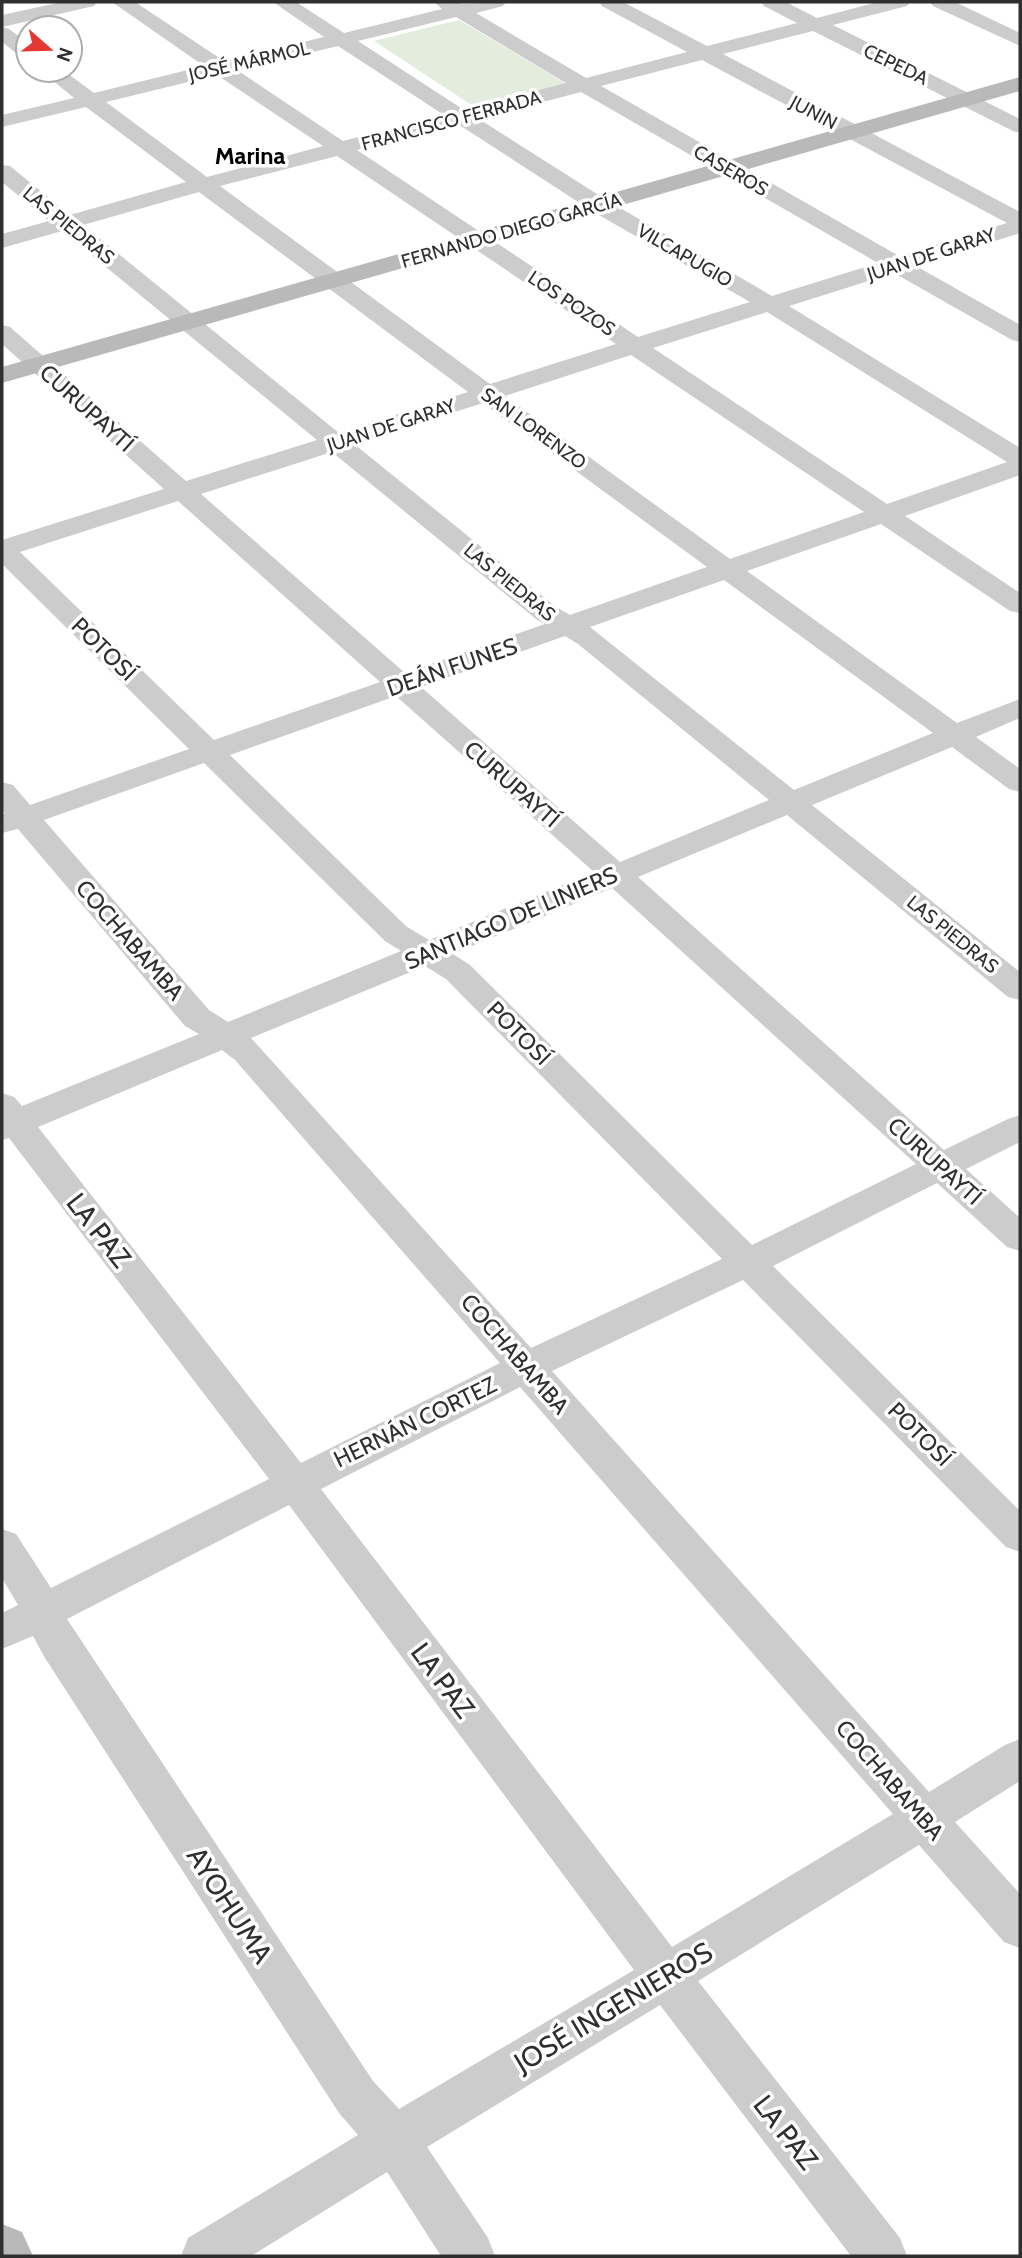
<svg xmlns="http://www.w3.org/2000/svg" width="1022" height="2258" font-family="Cabin,sans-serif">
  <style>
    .green { fill: #e3ecdd }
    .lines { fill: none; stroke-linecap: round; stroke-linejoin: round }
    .minor { fill: #ccc; fill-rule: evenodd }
    .secondary { fill: #b9b9b9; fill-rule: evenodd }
    .labels { text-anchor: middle; stroke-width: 7; stroke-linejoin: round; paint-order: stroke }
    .far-street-label { font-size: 19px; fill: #2f2f2f; stroke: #fff }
    .street-label { font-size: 23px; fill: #2f2f2f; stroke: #fff }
    .far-district-label { font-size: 24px; font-weight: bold; fill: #000; stroke: #fff }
    .near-street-label { font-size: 28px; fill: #2f2f2f; stroke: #fff }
  </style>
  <rect width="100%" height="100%" fill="#fff"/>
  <!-- green -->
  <path class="green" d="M459 20 567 84 473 106 374 41Z"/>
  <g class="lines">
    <!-- minor -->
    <g class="minor">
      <path d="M62 2H97L94 6 2 27V15Z"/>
      <path d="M112 2H135L224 61 324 37 273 2H296L344 33 442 9 434 2H457L462 4 506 2 503 6 476 13 586 78 687 52 602 6 599 2H623L707 46 797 23 764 6 761 2H786L817 18 878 2H910L907 6 833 25 1020 119V133L1013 131 813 31 723 54 1020 212V233L916 266 1020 325V342L1012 340 894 273 789 306 1020 448V475L905 516 1020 593V613L1010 611 881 524 747 571 957 723 1020 699V718L976 737 1020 769V792L1009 789 952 747 812 805 1020 972V1000L1008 997 787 815 638 877 944 1150 1008 1119 1020 1115V1142L966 1169 1020 1218V1251L1007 1247 937 1183 773 1266 1020 1511V1552L1006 1547 743 1280 552 1371 929 1792 1005 1745 1020 1739V1781L955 1822 1020 1894V1948L1004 1942 919 1845 698 1981 900 2238 907 2256H851L660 2005 427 2147 488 2238 495 2256H441L387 2172 251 2256H181L188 2238 358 2135 339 2113 45 1658 33 1636 2 1649V1613L18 1605 2 1578V1529L16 1534 51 1588 269 1479 9 1138 2 1140V1093L14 1097 22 1106 199 1034 185 1026 18 829 2 833V814L5 813 2 810V782L13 785 30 805 189 749 2 564V540L164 489 2 344V325L10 327 186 481 317 440 62 231 2 248V234L49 221 2 182V165L10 166 70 215 186 182 86 107 2 127V115L74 98 40 70H63L94 93 204 66ZM456 17 566 83 464 110 358 41ZM338 46 444 115 343 141 237 70ZM702 60 1007 223 899 256 601 86ZM217 75 323 146 207 177 106 102ZM581 92 878 263 772 296 608 201 479 119ZM458 124 592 211 750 302 638 337 357 150ZM337 156 616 344 490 384 220 186ZM199 192 468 392 339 433 83 225ZM767 312 1007 462 887 504 653 348ZM631 355 864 512 730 559 505 396ZM483 403 707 567 570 615 556 607 354 444ZM332 452 536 619 545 624 405 673 201 494ZM178 501 380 682 214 740 20 552ZM724 580 933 733 794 790 590 627ZM565 636 578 644 769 800 620 862 421 687ZM396 696 594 872 429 940 407 927 230 755ZM204 763 385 941 401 951 228 1022 209 1010 44 820ZM612 888 916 1164 752 1245 470 965 453 954ZM425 966 446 979 722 1259 531 1348 251 1038ZM222 1050 235 1060 500 1363 301 1463 38 1127ZM520 1387 893 1814 672 1947 321 1489ZM289 1505 634 1970 399 2109 373 2081 67 1619Z"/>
      <path d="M930 2H955L1020 33V46L933 6Z"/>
      <path d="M2 27 9 29 28 43V59L21 57 2 42Z"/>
    </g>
    <!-- secondary -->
    <g class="secondary">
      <path d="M1020 77V91L2 383V367Z"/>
      <path d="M2 2224 22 2232 33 2256H2Z"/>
    </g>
  </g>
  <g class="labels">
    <!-- far-street labels -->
    <g class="far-street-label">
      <text transform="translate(249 61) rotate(-13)" y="7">JOSÉ MÁRMOL</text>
      <text transform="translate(896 64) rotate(26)" y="7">CEPEDA</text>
      <text transform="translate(814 112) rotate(28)" y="7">JUNIN</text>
      <text transform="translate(451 120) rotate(-15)" y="7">FRANCISCO FERRADA</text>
      <text transform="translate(731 170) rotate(30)" y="7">CASEROS</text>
      <text transform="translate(69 225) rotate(39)" y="7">LAS PIEDRAS</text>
      <text transform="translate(511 230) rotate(-16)" y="7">FERNANDO DIEGO GARCÍA</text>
      <text transform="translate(931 254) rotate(-18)" y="7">JUAN DE GARAY</text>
      <text transform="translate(685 255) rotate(30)" y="7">VILCAPUGIO</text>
      <text transform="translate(572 303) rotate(34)" y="7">LOS POZOS</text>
      <text transform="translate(391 425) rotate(-18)" y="7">JUAN DE GARAY</text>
      <text transform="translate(534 428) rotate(36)" y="7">SAN LORENZO</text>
      <text transform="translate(510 582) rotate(39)" y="7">LAS PIEDRAS</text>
      <text transform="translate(953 934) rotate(39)" y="7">LAS PIEDRAS</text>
    </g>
    <!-- street labels -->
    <g class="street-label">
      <text transform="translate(87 408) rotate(42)" y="8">CURUPAYTÍ</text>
      <text transform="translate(104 649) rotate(44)" y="8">POTOSÍ</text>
      <text transform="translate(452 667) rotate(-19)" y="8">DEÁN FUNES</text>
      <text transform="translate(512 784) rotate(41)" y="8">CURUPAYTÍ</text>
      <text transform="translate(511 918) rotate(-23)" y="8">SANTIAGO DE LINIERS</text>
      <text transform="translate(130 940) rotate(49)" y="8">COCHABAMBA</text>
      <text transform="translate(519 1033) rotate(45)" y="8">POTOSÍ</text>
      <text transform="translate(935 1161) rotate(42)" y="8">CURUPAYTÍ</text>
      <text transform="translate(515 1354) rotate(49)" y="8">COCHABAMBA</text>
      <text transform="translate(415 1422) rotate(-26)" y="8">HERNÁN CORTEZ</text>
      <text transform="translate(920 1434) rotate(45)" y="8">POTOSÍ</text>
      <text transform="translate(890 1780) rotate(49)" y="8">COCHABAMBA</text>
    </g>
    <!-- far-district labels -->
    <g class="far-district-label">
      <text x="250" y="164">Marina</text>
    </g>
    <!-- near-street labels -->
    <g class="near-street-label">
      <text transform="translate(99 1230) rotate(52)" y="10">LA PAZ</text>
      <text transform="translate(443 1680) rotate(53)" y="10">LA PAZ</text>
      <text transform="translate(230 1905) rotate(57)" y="10">AYOHUMA</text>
      <text transform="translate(613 2007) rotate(-31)" y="10">JOSÉ INGENIEROS</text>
      <text transform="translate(786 2132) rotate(52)" y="10">LA PAZ</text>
    </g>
  </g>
  <!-- border -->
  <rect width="1022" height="2258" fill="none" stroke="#2f2f2f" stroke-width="7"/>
  <!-- north arrow -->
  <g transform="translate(49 49) rotate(110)"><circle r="33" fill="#ffffff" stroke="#acacac" stroke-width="2"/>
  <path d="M0-5L12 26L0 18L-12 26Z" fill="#e43933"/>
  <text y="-10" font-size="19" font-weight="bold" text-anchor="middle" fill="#2f2f2f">N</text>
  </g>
</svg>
